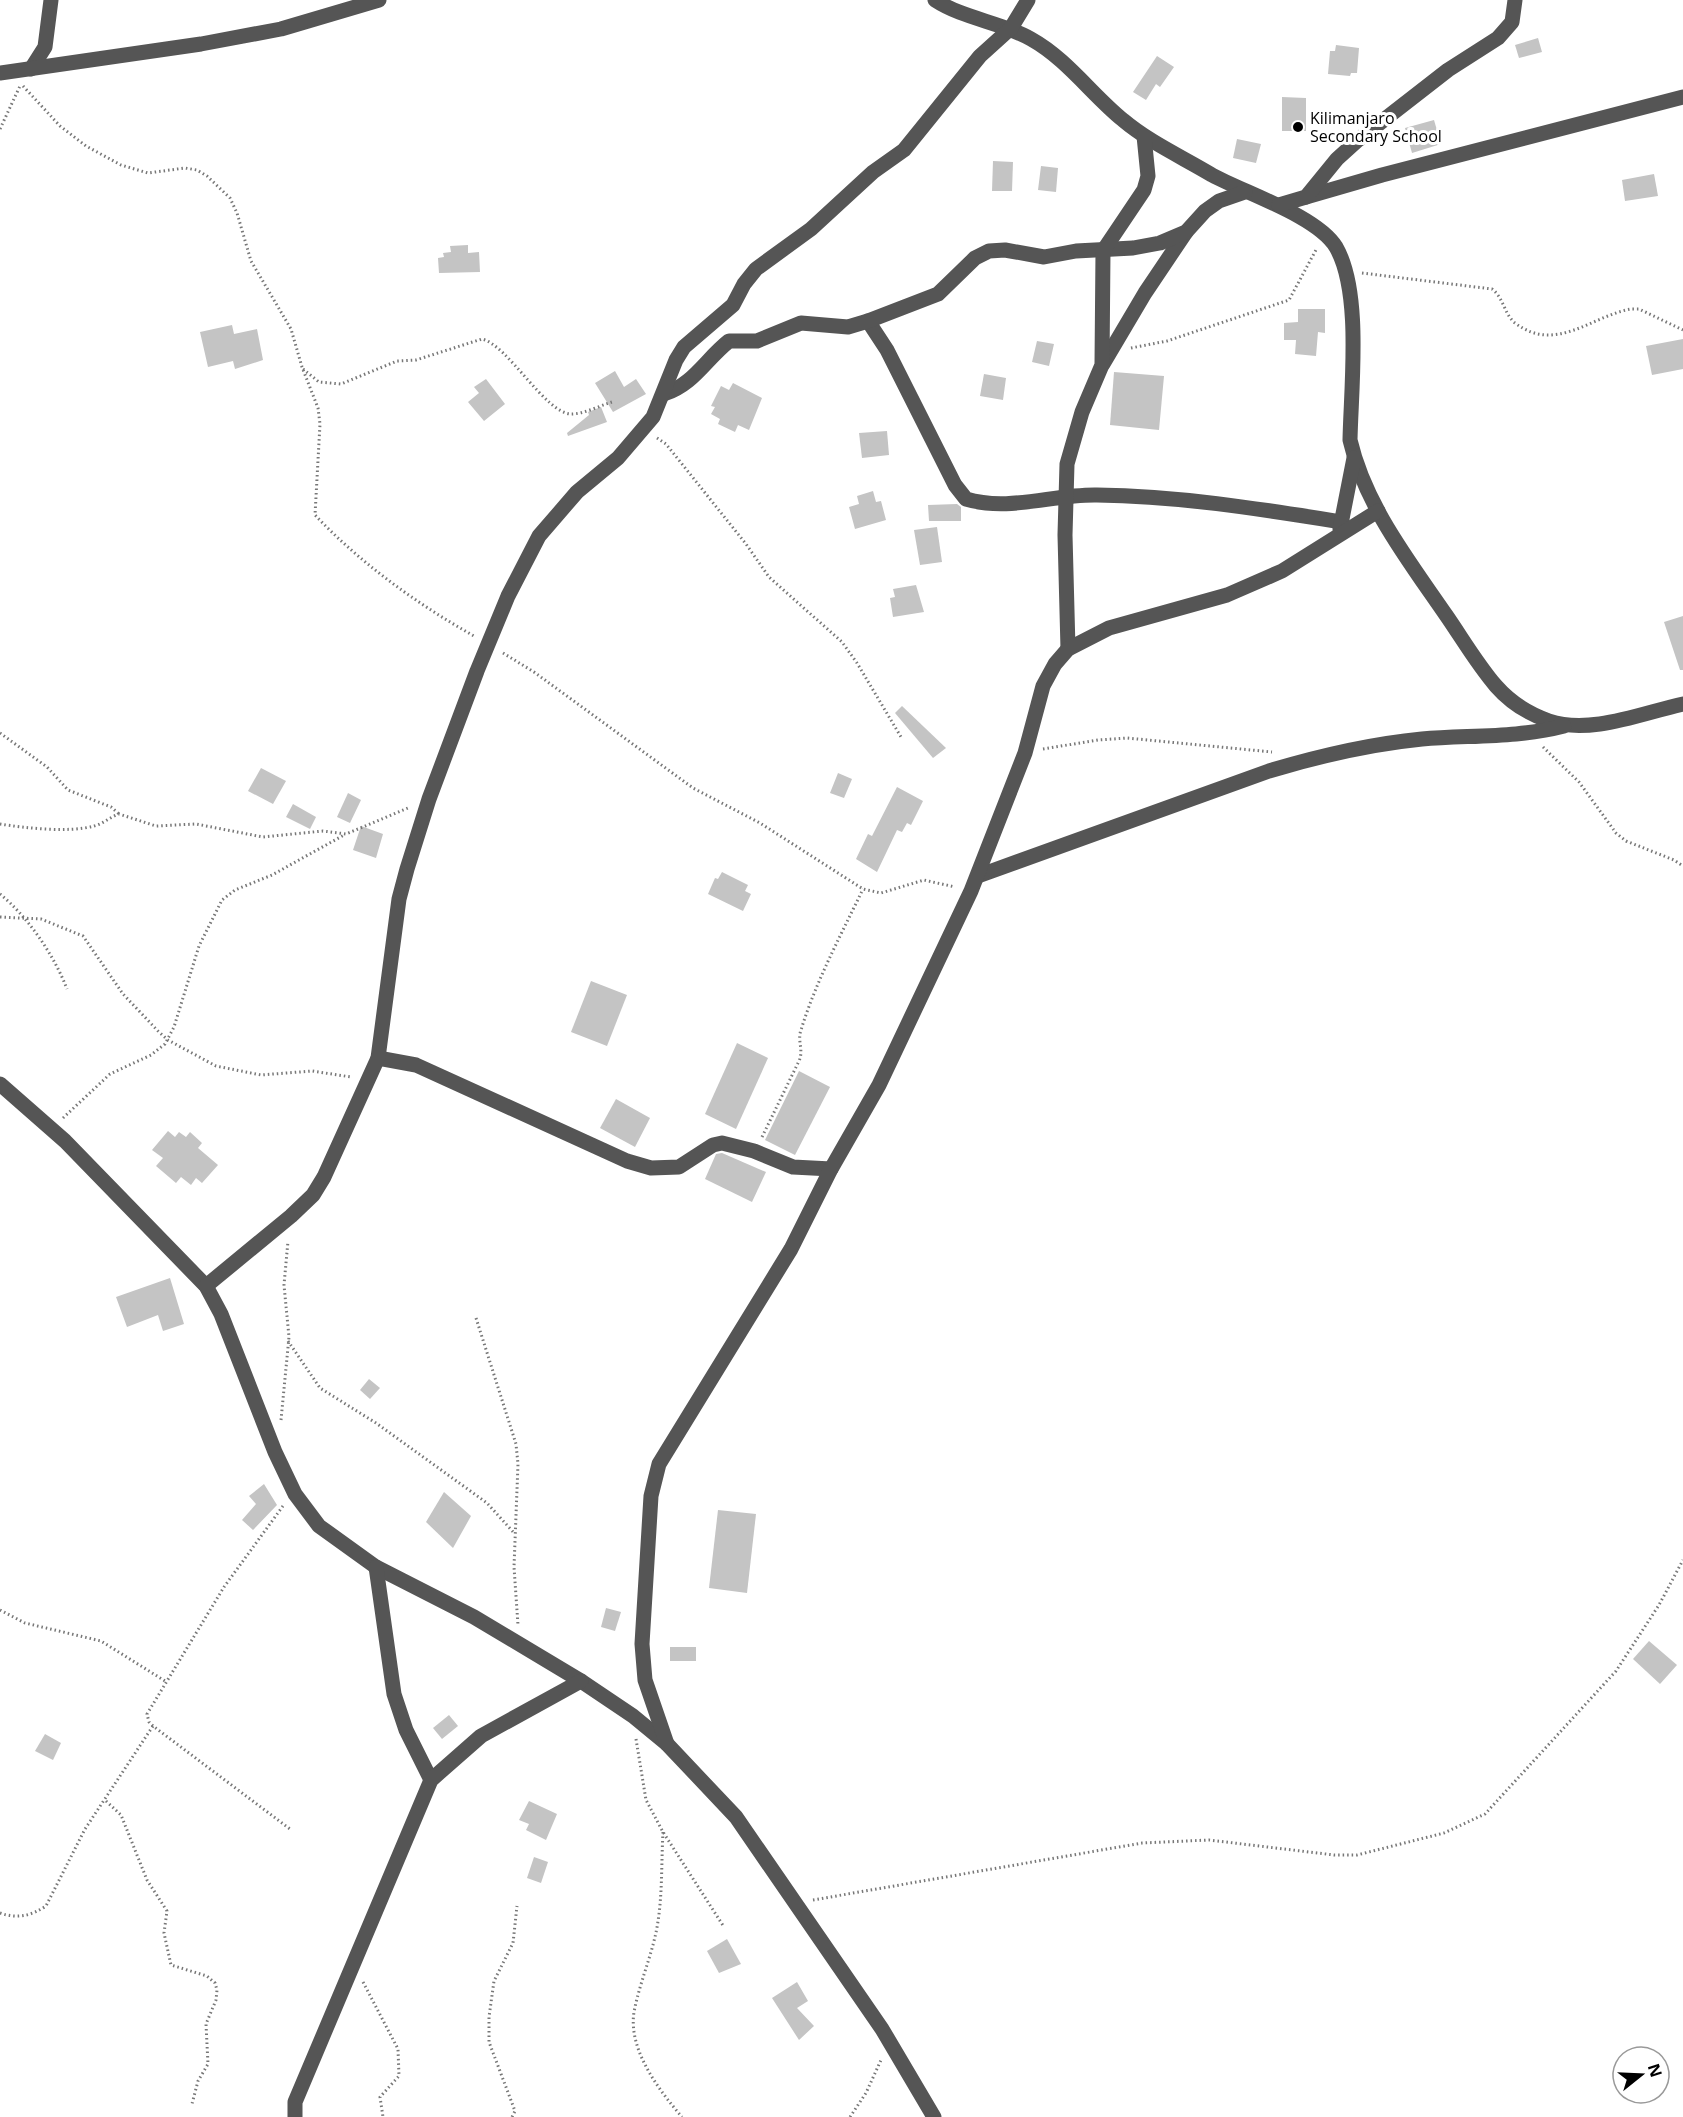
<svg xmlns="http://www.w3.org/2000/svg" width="1683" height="2117" font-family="'Open Sans',sans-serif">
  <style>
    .building { fill: #c4c4c4 }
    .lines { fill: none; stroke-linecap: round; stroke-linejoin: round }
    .path { stroke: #777; stroke-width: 3; stroke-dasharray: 1.5 3; stroke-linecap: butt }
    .minor { stroke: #555; stroke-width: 15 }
    .poi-dot { fill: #000; stroke: #fff; stroke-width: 2 }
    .labels { text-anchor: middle; stroke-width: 6; stroke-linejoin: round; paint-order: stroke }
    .poi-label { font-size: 16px; fill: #000; stroke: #fff; text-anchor: start }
  </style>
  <rect width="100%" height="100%" fill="#fff"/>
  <!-- building -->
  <g class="building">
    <path d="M1538 38 1542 52 1519 58 1515 45Z"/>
    <path d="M1336 45 1359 48 1357 73H1351L1350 76 1328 74 1330 51H1335Z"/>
    <path d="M1157 56 1174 67 1160 87 1156 84 1146 100 1133 92Z"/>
    <path d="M1282 97 1306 98V131H1282Z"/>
    <path d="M1434 120 1441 144 1412 153 1405 128Z"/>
    <path d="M1237 139 1261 144 1256 163 1233 158Z"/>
    <path d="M993 161 1013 162 1012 191H992Z"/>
    <path d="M1041 166 1058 168 1056 192 1038 190Z"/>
    <path d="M1654 174 1658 196 1625 201 1622 180Z"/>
    <path d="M468 245V253L479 252 480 272 439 273 438 258 444 257 443 253 451 252 450 246Z"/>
    <path d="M1298 309H1325V333L1318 332 1316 356 1295 354 1296 340H1284V323L1298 322Z"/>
    <path d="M232 325 234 334 257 329 263 360 235 369 233 361 208 367 200 332Z"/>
    <path d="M1683 339V369L1652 375 1646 346Z"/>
    <path d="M1037 341 1054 344 1049 366 1032 362Z"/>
    <path d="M615 371 624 387 636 379 646 394 613 412 595 383Z"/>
    <path d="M1114 372 1164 376 1159 430 1110 425Z"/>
    <path d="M984 374 1006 378 1003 400 980 396Z"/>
    <path d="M486 379 505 404 484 421 468 402 479 393 474 387Z"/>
    <path d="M733 383 762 398 749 430 738 425 735 432 718 424 720 419 711 414 715 407 711 406 721 386 729 390Z"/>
    <path d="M601 407 607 422 568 436 567 433 589 415 588 412Z"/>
    <path d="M887 431 889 455 862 458 859 433Z"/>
    <path d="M873 491 876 502 881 501 886 520 855 529 849 507 859 504 857 496Z"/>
    <path d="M957 504 961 507V521H929L928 505Z"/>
    <path d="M937 527 942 562 920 565 914 530Z"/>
    <path d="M916 585 924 612 893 617 890 598 895 597 893 589Z"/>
    <path d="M1683 616V670H1680L1664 622Z"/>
    <path d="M902 706 946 748 933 758 895 713Z"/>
    <path d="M261 768 286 781 273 804 248 791Z"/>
    <path d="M838 773 852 779 844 798 830 793Z"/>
    <path d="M897 787 923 801 911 825 907 823 902 832 897 830 877 872 856 859 868 834 872 836Z"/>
    <path d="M348 793 361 800 350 823 337 817Z"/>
    <path d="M293 804 316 817 310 829 286 817Z"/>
    <path d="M361 826 383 834 376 858 353 850Z"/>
    <path d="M722 872 748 885 745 891 751 894 743 911 708 894 715 878 718 879Z"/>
    <path d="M591 981 627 995 607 1046 571 1032Z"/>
    <path d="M737 1043 768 1058 736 1129 705 1114Z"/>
    <path d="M799 1071 830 1087 795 1155 765 1140Z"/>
    <path d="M616 1099 650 1118 635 1147 600 1128Z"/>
    <path d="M168 1131 175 1137 179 1132 186 1137 190 1132 202 1143 198 1148 218 1165 202 1183 196 1178 191 1185 181 1177 176 1183 156 1166 163 1158 152 1150Z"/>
    <path d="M722 1153 766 1172 752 1202 705 1179 716 1154Z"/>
    <path d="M170 1278 184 1324 163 1331 158 1315 127 1327 116 1297Z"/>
    <path d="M369 1379 380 1388 370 1399 360 1390Z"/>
    <path d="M264 1484 277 1505 253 1530 242 1520 256 1504 249 1496Z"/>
    <path d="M444 1492 471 1516 453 1548 426 1522Z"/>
    <path d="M718 1510 756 1514 747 1593 709 1588Z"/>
    <path d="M606 1608 621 1612 615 1631 601 1627Z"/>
    <path d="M1649 1641 1677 1665 1660 1684 1633 1659Z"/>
    <rect x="670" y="1647" width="26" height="14"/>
    <path d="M449 1715 458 1726 442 1739 433 1728Z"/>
    <path d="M45 1734 61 1743 53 1760 35 1751Z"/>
    <path d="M529 1801 557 1814 546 1840 526 1830 529 1824 519 1820Z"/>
    <path d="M534 1857 548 1862 541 1883 527 1878Z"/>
    <path d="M727 1939 741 1964 719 1973 707 1951Z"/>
    <path d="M797 1982 808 2001 797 2008 814 2026 799 2040 772 1998Z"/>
  </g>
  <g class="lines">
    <!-- path -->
    <g class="path">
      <path d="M23 86 60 126 86 146 121 165 148 173 185 168 197 170 207 176 230 198 237 213 251 261 291 329 302 367 318 408 320 424 315 515C359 562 417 604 474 636"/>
      <path d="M0 129 20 86"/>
      <path d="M1362 273 1492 289C1504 298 1504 314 1515 323 1556 354 1591 316 1631 309H1639L1683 330"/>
      <path d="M1131 348 1167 341 1289 300 1317 248"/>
      <path d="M303 369 319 382 341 384 397 361 416 360 482 339C508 345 545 413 571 414 584 414 599 406 612 402"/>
      <path d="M657 438 666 444 746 544 769 577 842 642 857 663 901 737"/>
      <path d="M503 653 534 672 693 788 760 823 863 889 881 893 924 880 955 887"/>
      <path d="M0 733 47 767 68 790 111 807 119 814"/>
      <path d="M1543 747 1579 782 1616 833 1626 841 1674 860 1683 866"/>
      <path d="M1043 749 1098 740 1127 738 1272 752"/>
      <path d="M0 824C25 828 69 833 94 826 103 824 110 817 119 814L156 826 196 824 263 837 323 831 346 834 408 808"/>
      <path d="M0 894C28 917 54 955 67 989"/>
      <path d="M0 917 41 919 83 936 123 994 158 1031 168 1040 216 1066 261 1075 312 1071 351 1077"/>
      <path d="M63 1118 110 1074 151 1055 165 1044 174 1027 199 946 222 900 235 890 272 875 344 835"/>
      <path d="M762 1137 799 1061C804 1050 797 1041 801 1030 816 981 841 935 863 889"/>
      <path d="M476 1318 516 1444 518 1464 514 1567 518 1625"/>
      <path d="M288 1341 320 1388 376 1423 487 1503 515 1534"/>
      <path d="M281 1420 289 1337 284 1285 288 1241"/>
      <path d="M283 1506 224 1587 147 1714 149 1722 153 1726 290 1829"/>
      <path d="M0 1610 25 1623 101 1641 165 1681"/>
      <path d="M636 1739 646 1800 663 1832 724 1927"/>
      <path d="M106 1801 121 1815 147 1880 167 1911 164 1933 171 1965 207 1976 215 1983 217 1990 216 2000 206 2024 208 2064 198 2081 192 2104"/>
      <path d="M663 1832C661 1867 663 1903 655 1937 649 1962 639 1986 634 2012 628 2050 659 2090 682 2117"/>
      <path d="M813 1900 1142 1843 1209 1840 1334 1855H1357L1444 1833 1485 1814 1616 1671 1659 1605 1683 1560"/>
      <path d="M0 1913C17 1919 31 1916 46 1906L85 1829 153 1726"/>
      <path d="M363 1982 398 2049 399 2076 380 2097 383 2117"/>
      <path d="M512 2117 515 2111 489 2042V2017L494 1981 513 1943 517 1906"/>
      <path d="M850 2117 866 2093 881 2060"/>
    </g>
    <!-- minor -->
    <g class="minor">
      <path d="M935 0C964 19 1001 22 1031 39 1067 59 1092 95 1123 120 1149 142 1182 157 1212 175 1245 193 1317 216 1336 247 1362 292 1351 387 1350 440 1365 505 1409 561 1446 615 1462 638 1477 664 1496 686 1510 702 1529 714 1549 721 1590 735 1642 713 1683 704"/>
      <path d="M31 69 45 47 51 0"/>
      <path d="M0 73 201 44 281 29 379 0"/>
      <path d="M1306 197 1382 175 1683 97"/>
      <path d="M1279 205 1306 197 1337 159 1358 140 1448 70 1498 38 1512 22 1515 0"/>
      <path d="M868 321 887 350 955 485 966 499C1009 512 1053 494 1097 495 1180 496 1260 509 1342 522"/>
      <path d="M1103 364 1145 293 1186 232"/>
      <path d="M664 394C694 384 705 360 729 341H757L801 323 848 327 868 321 938 294 975 258 989 251 1005 250 1044 257 1076 251 1133 248 1160 243 1186 232 1205 211 1219 201 1245 192"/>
      <path d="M1340 529 1354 458"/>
      <path d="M1068 649 1065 535 1067 464 1082 412 1102 365 1103 251 1144 190 1148 176 1144 136"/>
      <path d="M978 876 1269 771C1319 756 1371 744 1422 739 1469 735 1518 738 1564 726"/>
      <path d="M378 1058 416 1065 627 1161 651 1168 679 1167 713 1145 722 1143 754 1151 793 1167 831 1169"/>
      <path d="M0 1084 65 1141 206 1286 221 1314 275 1452 295 1494 319 1526 376 1567 474 1617 581 1681 633 1716 667 1744 736 1817 882 2029 934 2117"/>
      <path d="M206 1286 291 1216 313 1195 324 1177 378 1058 399 899 407 869 429 799 477 671 508 596 539 536 577 492 618 458 653 417 676 360 684 347 733 305 744 284 756 269 811 229 873 172 904 150 980 56 1011 28 1028 0"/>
      <path d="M376 1567 394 1694 406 1730 431 1780"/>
      <path d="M667 1744 645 1680 642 1644 651 1496 659 1464 791 1249 831 1169 879 1085 971 891 1025 753 1043 686 1055 664 1068 649 1109 628 1227 595 1282 571 1378 511"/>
      <path d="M295 2117V2102L431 1780 481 1736 581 1681"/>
    </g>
  </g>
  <!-- markers -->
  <circle class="poi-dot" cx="1298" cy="127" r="6"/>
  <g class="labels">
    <!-- poi labels -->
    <g class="poi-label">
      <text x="1310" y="124">Kilimanjaro<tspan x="1310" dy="18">Secondary School</tspan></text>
    </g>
  </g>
  <!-- north arrow -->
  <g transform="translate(1641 2075) rotate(72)"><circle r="28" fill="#ffffff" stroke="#999999" stroke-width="1.5"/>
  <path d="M0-4.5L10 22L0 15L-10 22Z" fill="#000000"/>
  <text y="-9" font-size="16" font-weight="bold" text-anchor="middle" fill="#000000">N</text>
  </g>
</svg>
